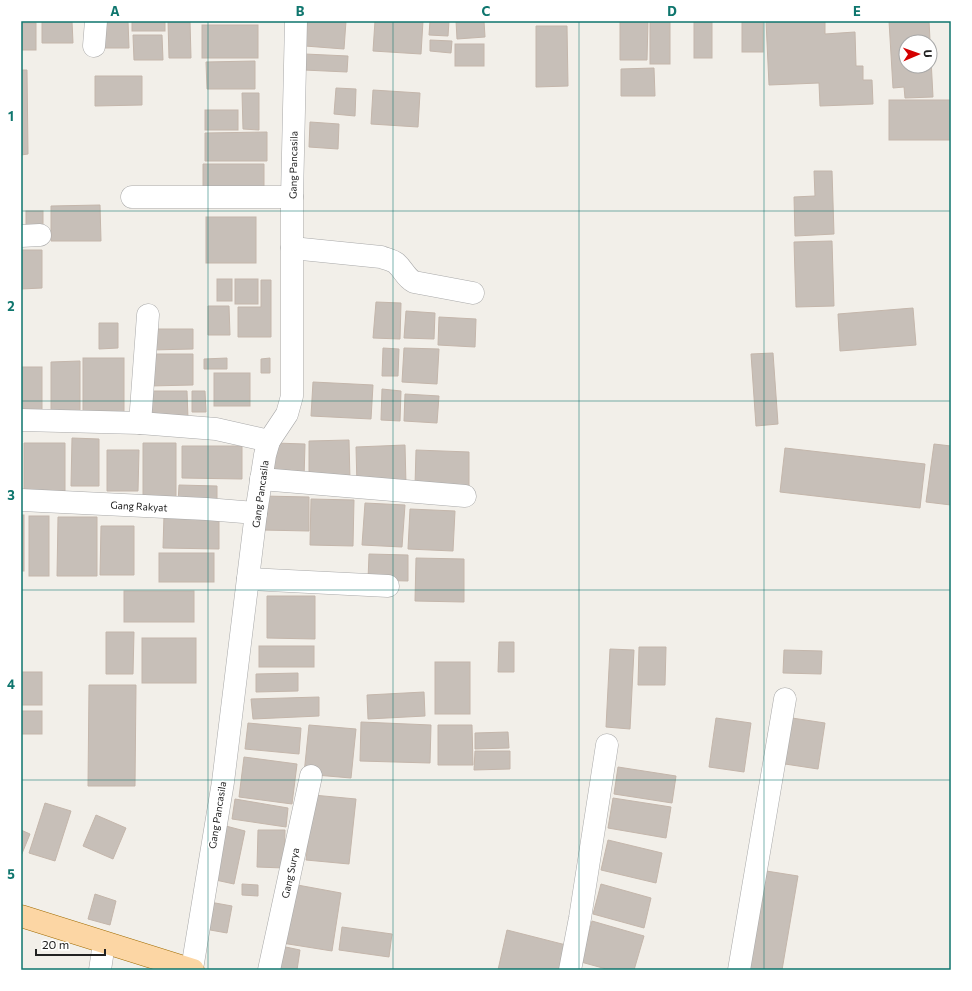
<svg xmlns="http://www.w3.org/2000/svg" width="972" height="991" font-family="Commissioner,sans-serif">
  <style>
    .building { fill: #c7bfb8; stroke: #c4b6ab; fill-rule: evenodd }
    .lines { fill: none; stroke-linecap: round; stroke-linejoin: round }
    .minor-casing { stroke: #a9a9a9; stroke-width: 23 }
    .major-casing { stroke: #a06b00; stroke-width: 23 }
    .minor { stroke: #fff; stroke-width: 22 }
    .major { stroke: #fcd6a4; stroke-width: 22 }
    .grid { fill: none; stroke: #0f766e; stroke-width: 1; stroke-opacity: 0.55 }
    .labels { text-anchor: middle; stroke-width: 3; stroke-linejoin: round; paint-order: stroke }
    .street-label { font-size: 10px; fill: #222; stroke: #fff }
    .neatline { fill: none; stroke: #0f766e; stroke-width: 1.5 }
    .grid-label { font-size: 13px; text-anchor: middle; font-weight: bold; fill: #0f766e }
  </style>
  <rect width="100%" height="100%" fill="#f2efe9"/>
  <!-- building -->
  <g class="building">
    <path d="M42 21H72L73 43H42Z"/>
    <path d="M102 21H128L129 48H102Z"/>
    <rect x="132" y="21" width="33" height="10"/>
    <path d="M168 21H190L191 58H169Z"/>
    <path d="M307 21H346L344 49 305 46Z"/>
    <path d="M375 21H423L421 54 373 51Z"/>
    <path d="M430 21H449L448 36 429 35Z"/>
    <path d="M456 21H484L485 37 457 39Z"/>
    <path d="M620 21H648L647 60H620Z"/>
    <rect x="650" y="21" width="20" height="43"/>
    <rect x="742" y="21" width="21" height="31"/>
    <path d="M766 21H825V34L855 32 856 66H863V80H872L873 104 820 106 819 83 769 85Z"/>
    <path d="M889 21H929L933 97 905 98 904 87 893 88ZM906 42H930V66H906Z"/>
    <rect x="694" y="22" width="18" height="36"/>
    <rect x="21" y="23" width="15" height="27"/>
    <rect x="202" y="25" width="56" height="33"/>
    <path d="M536 26H567L568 86 536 87Z"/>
    <path d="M133 35H162L163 60H134Z"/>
    <path d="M430 40 452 41 451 53 430 51Z"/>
    <rect x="455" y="44" width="29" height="22"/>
    <path d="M305 54 348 56 347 72 304 70Z"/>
    <path d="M255 61V89H207L206 62Z"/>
    <path d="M654 68 655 96H621V69Z"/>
    <path d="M21 70H27L28 154 21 155Z"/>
    <path d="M95 76H142V105L95 106Z"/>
    <path d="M336 88 356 89 355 116 334 114Z"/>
    <path d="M373 90 420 93 418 127 371 124Z"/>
    <path d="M242 93H259V130L243 129Z"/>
    <rect x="889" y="100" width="62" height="40"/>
    <rect x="205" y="110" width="33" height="20"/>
    <path d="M310 122 339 124 338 149 309 147Z"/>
    <path d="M267 132V161H205V133Z"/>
    <path d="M203 164H264V196L203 197Z"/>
    <path d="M814 171H832L834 234 795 236 794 197 815 196Z"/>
    <path d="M100 205 101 241H51V206Z"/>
    <rect x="26" y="211" width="17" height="17"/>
    <rect x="206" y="217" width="50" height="46"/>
    <path d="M832 241 834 306 796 307 794 242Z"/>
    <path d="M21 250H42V288L21 289Z"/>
    <rect x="217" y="279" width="15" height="22"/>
    <rect x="235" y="279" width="23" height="25"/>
    <path d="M261 280H271V337H238V307H261Z"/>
    <path d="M376 302 401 303 400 339 373 338Z"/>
    <path d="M208 306H229L230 335H208Z"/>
    <path d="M913 308 916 345 840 351 838 314Z"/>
    <path d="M406 311 435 313 434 339 404 338Z"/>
    <path d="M439 317 476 319 475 347 438 345Z"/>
    <path d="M99 323H118V348L99 349Z"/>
    <path d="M151 329H193V349L151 350Z"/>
    <path d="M383 348 399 349 398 376H382Z"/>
    <path d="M404 348 439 349 437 384 402 382Z"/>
    <path d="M773 353 778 424 756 426 751 354Z"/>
    <path d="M149 354H193V385L149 386Z"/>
    <rect x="83" y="358" width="41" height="59"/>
    <path d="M227 358V369H204V359Z"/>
    <path d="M270 358V373H261V359Z"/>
    <path d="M80 361V415H51V362Z"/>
    <rect x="21" y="367" width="21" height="48"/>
    <rect x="214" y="373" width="36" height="33"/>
    <path d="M313 382 373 385 371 419 311 416Z"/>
    <path d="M382 389 401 391 400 421 381 420Z"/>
    <path d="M146 391H187L188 419 146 420Z"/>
    <path d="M192 391H205L206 412H192Z"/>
    <path d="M405 394 439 396 437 423 404 421Z"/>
    <path d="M72 438 99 439V486H71Z"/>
    <path d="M349 440 350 481 309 482V441Z"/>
    <path d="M24 443H65V491L24 490Z"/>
    <path d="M143 443H176V501L143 500Z"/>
    <path d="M275 443 305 444 304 479 274 478Z"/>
    <path d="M934 444 951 446V505L926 502Z"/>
    <path d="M405 445 406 485 357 486 356 447Z"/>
    <path d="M182 446H242V479L182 478Z"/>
    <path d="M785 448 925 464 920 508 780 492Z"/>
    <path d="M107 450H139L138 491H107Z"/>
    <path d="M416 450 469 452V488L415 486Z"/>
    <path d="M179 485 217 486V504L178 503Z"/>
    <path d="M263 496 309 497V531L262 530Z"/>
    <path d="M311 499 354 500 353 546 310 545Z"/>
    <path d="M365 503 405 505 402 547 362 545Z"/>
    <path d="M410 509 455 511 453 551 408 549Z"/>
    <rect x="21" y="515" width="3" height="56"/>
    <path d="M164 515H219V549L163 548Z"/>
    <rect x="29" y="516" width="20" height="60"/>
    <path d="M58 517H97V576H57Z"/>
    <path d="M101 526H134V575H100Z"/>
    <rect x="159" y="553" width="55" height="29"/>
    <path d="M369 554 408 555V581L368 580Z"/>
    <path d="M416 558 464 559V602L415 601Z"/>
    <rect x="124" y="591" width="70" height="31"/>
    <path d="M267 596H315V639L267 638Z"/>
    <path d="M106 632H134L133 674H106Z"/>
    <rect x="142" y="638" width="54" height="45"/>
    <path d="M499 642H514V672H498Z"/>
    <rect x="259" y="646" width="55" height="21"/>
    <path d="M639 647H666L665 685H638Z"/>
    <path d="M610 649 634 650 630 729 606 727Z"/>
    <path d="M784 650 822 651 821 674 783 673Z"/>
    <rect x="435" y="662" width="35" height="52"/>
    <rect x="21" y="672" width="21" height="33"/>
    <path d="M298 673V691L256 692V674Z"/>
    <path d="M89 685H136L135 786H88Z"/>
    <path d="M424 692 425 716 368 719 367 695Z"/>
    <path d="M319 697V716L253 719 251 699Z"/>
    <rect x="21" y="711" width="21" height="23"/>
    <path d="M716 718 751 723 744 772 709 767Z"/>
    <path d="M792 718 825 723 818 769 785 764Z"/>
    <path d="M361 722 431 725 430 763 360 761Z"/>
    <path d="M248 723 301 728 299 754 245 749Z"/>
    <path d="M309 725 356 729 351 778 304 774Z"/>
    <path d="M438 725H472L473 765H438Z"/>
    <path d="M508 732 509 748 475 749V733Z"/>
    <path d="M475 751H510V769L474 770Z"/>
    <path d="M244 757 297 764 292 804 239 797Z"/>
    <path d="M618 767 676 776 672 803 614 794Z"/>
    <path d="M313 795 356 799 349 864 306 860Z"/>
    <path d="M613 798 671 807 666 838 608 828Z"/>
    <path d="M235 799 288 808 286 827 232 819Z"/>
    <path d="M45 803 71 811 55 861 29 853Z"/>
    <path d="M96 815 126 828 113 859 83 846Z"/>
    <path d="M222 825 245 831 234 884 211 879Z"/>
    <path d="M21 830 30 834 21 856Z"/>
    <path d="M258 830H285L284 868 257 867Z"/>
    <path d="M608 840 662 853 656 883 601 870Z"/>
    <path d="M760 870 798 876 782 970H743Z"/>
    <path d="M242 884 258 885V896L242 895Z"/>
    <path d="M292 884 341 893 332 951 282 943Z"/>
    <path d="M601 884 651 898 644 928 593 914Z"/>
    <path d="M95 894 116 901 110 925 88 919Z"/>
    <path d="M204 901 232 906 227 933 199 928Z"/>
    <path d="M592 921 644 936 634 970H610L581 962Z"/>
    <path d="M342 927 392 934 389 957 339 950Z"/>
    <path d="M507 930 566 945 560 970H498Z"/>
    <path d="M276 945 300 950 297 970H272Z"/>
  </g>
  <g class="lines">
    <defs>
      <g id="minor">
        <path d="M94 46 96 21"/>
        <path d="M132 197H292"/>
        <path d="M21 236 40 235"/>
        <path d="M292 248 381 257C386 259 392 260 396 263 404 270 405 277 414 282L473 293"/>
        <path d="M21 420 140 423 216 429 269 441"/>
        <path d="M140 423 148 315"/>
        <path d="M261 479 465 496"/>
        <path d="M21 500 206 509 256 513"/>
        <path d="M248 579 388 586"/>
        <path d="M192 969 223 782 256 513 265 455 269 441 287 414 292 396V197L296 21"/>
        <path d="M100 970 104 943"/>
        <path d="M269 970 311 776"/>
        <path d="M570 970 580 918 607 745"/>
        <path d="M739 970 785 699"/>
      </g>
      <path id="major" d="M21 916 193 970"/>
    </defs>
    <!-- minor casing -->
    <use href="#minor" class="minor-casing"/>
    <!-- major casing -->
    <use href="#major" class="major-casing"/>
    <!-- minor -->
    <use href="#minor" class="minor"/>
    <!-- major -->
    <use href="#major" class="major"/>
  </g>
  <!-- grid -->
  <path class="grid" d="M208 21V970M393 21V970M579 21V970M764 21V970M21 211H951M21 401H951M21 590H951M21 780H951"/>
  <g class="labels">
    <!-- street labels -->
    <g class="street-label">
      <text transform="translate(293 165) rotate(-89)" y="4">Gang Pancasila</text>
      <text transform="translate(260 494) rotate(-82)" y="4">Gang Pancasila</text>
      <text transform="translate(139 506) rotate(3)" y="4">Gang Rakyat</text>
      <text transform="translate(217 815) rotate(-81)" y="4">Gang Pancasila</text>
      <text transform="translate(290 873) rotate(-78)" y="4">Gang Surya</text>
    </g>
  </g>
  <!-- border -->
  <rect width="972" height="991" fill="none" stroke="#ffffff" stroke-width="44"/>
  <!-- north arrow -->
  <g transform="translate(918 54) rotate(88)"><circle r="19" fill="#ffffff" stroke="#a7a7a7"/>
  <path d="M0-3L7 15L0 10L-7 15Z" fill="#d40000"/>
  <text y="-6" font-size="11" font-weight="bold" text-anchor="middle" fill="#222222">U</text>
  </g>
  <!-- scale -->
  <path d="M36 949v6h69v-6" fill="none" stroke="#222222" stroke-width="2"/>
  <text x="42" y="949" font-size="12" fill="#222222" stroke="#ffffff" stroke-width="3" paint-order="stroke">20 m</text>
  <rect x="22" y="22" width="928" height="947" class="neatline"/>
  <g class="grid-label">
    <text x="115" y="16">A</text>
    <text x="300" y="16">B</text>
    <text x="486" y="16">C</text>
    <text x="672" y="16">D</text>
    <text x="857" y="16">E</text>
    <text x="11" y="121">1</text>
    <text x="11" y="311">2</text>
    <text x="11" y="500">3</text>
    <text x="11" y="689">4</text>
    <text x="11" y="879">5</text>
  </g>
</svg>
